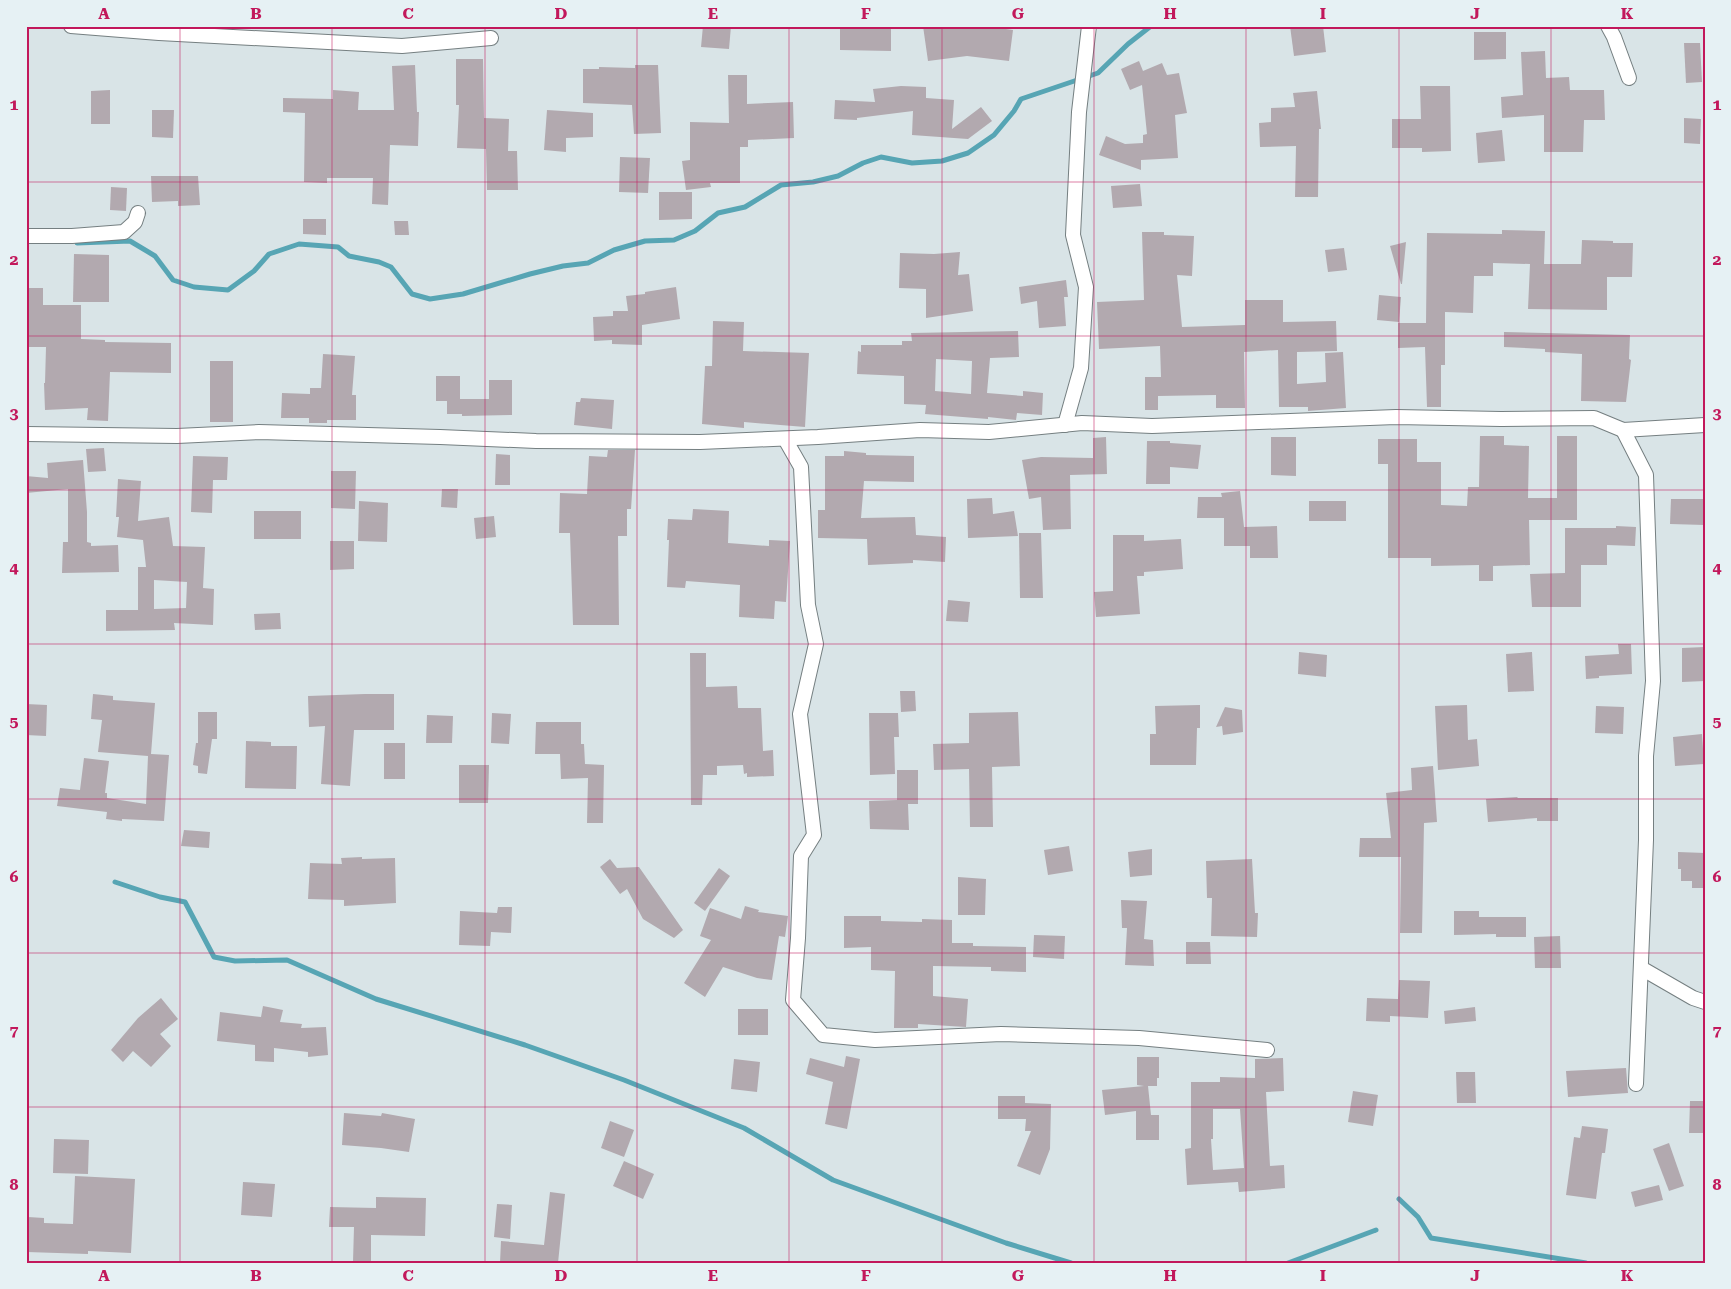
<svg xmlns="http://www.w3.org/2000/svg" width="1731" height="1289" font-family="'Roboto Serif',serif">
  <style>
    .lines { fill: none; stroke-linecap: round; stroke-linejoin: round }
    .stream { stroke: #57a5b4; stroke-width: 5 }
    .building { fill: #b2a9af; fill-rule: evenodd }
    .minor-casing { stroke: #757f81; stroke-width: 16 }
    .minor { stroke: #fff; stroke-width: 14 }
    .grid { fill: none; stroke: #c2185b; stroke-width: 1; stroke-opacity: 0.55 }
    .neatline { fill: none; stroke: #c2185b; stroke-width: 2 }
    .grid-label { font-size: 16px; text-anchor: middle; font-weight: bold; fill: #c2185b }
  </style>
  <rect width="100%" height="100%" fill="#d9e4e7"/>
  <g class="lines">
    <!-- stream -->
    <g class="stream">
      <path d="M77 243 130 241 155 256 173 280 194 287 228 290 254 271 269 254 299 244 338 247 349 256 379 262 391 267 412 294 430 299 463 294 530 274 563 266 588 263 614 250 645 241 674 240 695 231 718 213 745 207 781 185 813 182 838 176 863 163 881 157 912 163 942 161 968 153 994 135 1014 111 1021 99 1098 73 1128 44 1151 26"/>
      <path d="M115 882 160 897 185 902 214 957 235 961 287 960 376 999 525 1045 624 1080 744 1128 833 1180 1006 1243 1071 1263"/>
      <path d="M1399 1199 1418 1217 1431 1238 1586 1263"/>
      <path d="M1288 1263 1376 1230"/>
    </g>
  </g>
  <!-- building -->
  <g class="building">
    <path d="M703 26H731L729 49 701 47Z"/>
    <path d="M840 26H891V51L840 50Z"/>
    <path d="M923 26H985L1013 30 1009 61 967 56 928 61Z"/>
    <path d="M1290 26H1323L1326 52 1294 56Z"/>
    <path d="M1474 32H1506V59L1474 60Z"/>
    <path d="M1684 43H1700L1702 82 1686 83Z"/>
    <path d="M1545 51 1546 78 1569 77 1570 90H1604L1605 120H1584L1583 152H1544V115L1502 118 1501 97 1523 95 1521 52Z"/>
    <path d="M456 59H483L484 118 509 119 508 151H517L518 190H487L486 149 457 148 459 105H456Z"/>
    <path d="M1139 61 1143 71 1162 63 1167 75 1179 73 1187 113 1175 115 1178 158 1141 160V170L1099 155 1106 136 1125 144 1143 143V135L1147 134 1142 85 1130 90 1121 69Z"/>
    <path d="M415 65 417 112H419L418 146 390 145 388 205 372 204 373 178H327V183L304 182 305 113 283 112V98L333 99V90L359 92 358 110H394L392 66Z"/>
    <path d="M635 65H658L661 133 634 134 632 105 583 103V69H599V67L635 68Z"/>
    <path d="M728 75H747V104L793 102 794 138 748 140V147H740V183H710L711 187 686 190 682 161 690 160V122L729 123Z"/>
    <path d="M901 86 926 87V98L954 100 952 129 981 107 992 121 968 139 912 135 913 111 857 118V120L834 119 835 100 875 102 873 89Z"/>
    <path d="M1420 86H1450L1451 151 1422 152V148H1392V119H1421Z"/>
    <path d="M110 90V124H91V91Z"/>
    <path d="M1317 91 1321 129H1319L1318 197H1295L1296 146 1260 147 1259 123 1271 122V108L1295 107 1293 93Z"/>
    <path d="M152 110H174L173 138 152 137Z"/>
    <path d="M547 110 593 113V137L566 138V152L544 150Z"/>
    <path d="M1684 118 1701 119 1700 144 1684 143Z"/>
    <path d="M1502 130 1505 161 1478 163 1476 133Z"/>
    <path d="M620 157 650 158 648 193 619 192Z"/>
    <path d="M151 176H198L200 205 178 206V201L152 202Z"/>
    <path d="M1140 184 1142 206 1113 208 1111 186Z"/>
    <path d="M111 187 127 188 126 211 110 210Z"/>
    <path d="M659 192H692V219L659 220Z"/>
    <path d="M303 219H326V235L303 234Z"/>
    <path d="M394 221H408L409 235H395Z"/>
    <path d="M1502 230 1545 231 1544 264H1581L1582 240 1613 241V243H1633L1632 277H1607V310L1528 309 1530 264 1493 263V276H1474L1473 313 1445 312V365H1441V407H1427L1425 347 1398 348V323H1426L1427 233 1502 234Z"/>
    <path d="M1142 232H1164V235L1194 236 1192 276 1177 275 1182 327 1245 325V300H1283V322L1336 321 1337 351 1297 352V384L1326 382 1325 353 1343 352 1346 408 1308 411V407H1279L1278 350 1244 352 1245 408H1216V395L1158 396V410H1145V377H1161L1160 346 1099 349 1097 302 1144 300Z"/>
    <path d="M1406 242 1402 284H1401L1390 246Z"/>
    <path d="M1344 248 1347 270 1328 272 1325 250Z"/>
    <path d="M960 252 958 275 969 274 973 311 926 318V289L899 288 900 253 934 254Z"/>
    <path d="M74 254 109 255V302H73Z"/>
    <path d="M1066 280 1068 297H1064L1066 326 1039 328 1037 301 1021 304 1019 287Z"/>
    <path d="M676 287 680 319 642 325V345L612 344V340L594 341 593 317 613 316V311H628L626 296 645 294V292Z"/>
    <path d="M26 288H43V305H81V339L105 340V342L171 343V373L110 372 108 421 87 420 88 408 45 410 44 383H45L46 347H26Z"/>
    <path d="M1379 295 1401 297 1399 322 1377 320Z"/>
    <path d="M713 321 744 322 743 351 809 353 805 427 744 422V428L702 424 705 366H712Z"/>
    <path d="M1018 331 1019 357 990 358 987 393 1023 396V391L1043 393 1042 415 1017 413 1016 420 988 417V419L925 414 926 405 904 404V376L857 374 858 351 861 352V345H902V341H912L911 333ZM936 359 972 361 971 394 935 391Z"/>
    <path d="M1504 332 1630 335 1629 359 1631 360 1626 402 1581 401 1582 354 1545 352V349L1504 347Z"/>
    <path d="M323 354 355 356 352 395H356V420H327V423H309V418H281L282 393 310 394V388H321Z"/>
    <rect x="210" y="361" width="23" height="61"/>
    <path d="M436 376H460V399H489V380H512V415L462 416V414H447V401H436Z"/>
    <path d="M581 398 614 400 612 429 574 425 576 402H580Z"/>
    <path d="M1480 436H1504V445L1529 446 1528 498H1557V436H1577V520H1529L1530 565 1493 566V581H1479V565L1431 566V558H1388V464H1378V439H1417V462H1441V505L1467 506 1468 487H1479Z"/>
    <path d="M1106 437 1107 474 1070 475 1071 529 1043 530 1041 497 1029 499 1022 460 1041 457 1093 458V438Z"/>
    <path d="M1271 437H1296V476L1271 475Z"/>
    <path d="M1147 441H1170V443L1201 445 1198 469 1170 467V484H1146Z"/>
    <path d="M104 448 106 471 88 472 86 449Z"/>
    <path d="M608 450H635L631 509H627V536H618L619 625H573L570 533H559L560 493 587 494 589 456 607 457Z"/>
    <path d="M844 451 866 453V455L914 456V482L864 481 861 518 915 517 916 535 946 537 945 562 913 560V563L868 565 867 539 818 538V510H825V456H844Z"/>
    <path d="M496 454 510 455V485H495Z"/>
    <path d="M193 456 228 457 227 480H213L212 513 191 512Z"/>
    <path d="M83 460 87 512V542L91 543V546L118 545 119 572 62 573 63 542H68V489L26 493V476L48 478 47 463Z"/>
    <path d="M331 471H356L355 509 331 508Z"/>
    <path d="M118 479 141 481 138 521 169 517 173 546 205 547 203 588 214 589 213 625 174 623 175 630 106 631V610H138V567H146L143 540 117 537 119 517H116ZM154 580 187 582 186 608 154 609Z"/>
    <path d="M442 489H458L457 508 441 507Z"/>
    <path d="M1240 491 1244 527 1277 526 1278 558H1250V546H1224V518H1197L1198 497H1222L1221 493Z"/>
    <path d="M992 498 993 514 1014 511 1018 536 968 538 967 499Z"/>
    <path d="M1671 499H1705V525L1670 524Z"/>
    <path d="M359 501 388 503 387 542 358 541Z"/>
    <rect x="1309" y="501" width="37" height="20"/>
    <path d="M693 509 729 511 728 543 769 546V540L790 541 786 602 775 601 774 619 739 617 740 585 686 581 685 588 667 587 669 540H667L668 519 692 520Z"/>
    <rect x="254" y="511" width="47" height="28"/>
    <path d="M494 516 496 537 476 539 474 518Z"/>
    <path d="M1616 526 1636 527 1635 546 1607 545V565H1581V607H1532L1530 574 1565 573V528H1616Z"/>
    <path d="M1019 533H1041L1043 598H1020Z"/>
    <path d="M1113 535H1144V541L1181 539 1183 569 1144 572V576H1137L1140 614 1096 617 1094 592 1113 591Z"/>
    <path d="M330 541H354V569L330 570Z"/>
    <path d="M948 600 970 602 968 622 946 621Z"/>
    <path d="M280 613 281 629 255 630 254 614Z"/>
    <path d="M1618 644H1631L1632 674 1599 676V678L1586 679 1585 656 1619 654Z"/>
    <path d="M1705 647V681L1682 682V648Z"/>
    <path d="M1299 652 1327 655 1326 677 1298 674Z"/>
    <path d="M1532 652 1534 691 1508 692 1506 654Z"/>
    <path d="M690 653H706V687L737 686 738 708H761L763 751 773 750 774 776 747 777V773L744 774 743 765 717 766V775H703L702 805H691Z"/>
    <path d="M900 691H915L916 711 901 712Z"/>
    <path d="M93 694 113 696V700L155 703 151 754 169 755 164 821 122 819V821L106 819 107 812 57 806 60 788 80 790 84 758 109 761 105 793H107V798L146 804 148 756 98 752 102 720 91 719Z"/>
    <path d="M365 694H394V730H354L350 786 321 784 325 726 309 727 308 696Z"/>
    <path d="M26 704 47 705 46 736 26 735Z"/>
    <path d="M1200 705V728H1197L1196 765H1150V734H1156L1155 706Z"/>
    <path d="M1467 705 1468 740 1477 739 1479 766 1438 770 1435 706Z"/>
    <path d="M1596 706 1624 707 1623 734 1595 733Z"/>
    <path d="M1225 707 1242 710 1243 732 1223 735 1222 726 1216 727Z"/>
    <path d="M198 712H217V739H212L207 774 198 773V766L193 765 196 743H198Z"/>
    <path d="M1018 712 1020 766 992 767 993 827H970L969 769 934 770 933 744 969 743V713Z"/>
    <path d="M492 713 511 714 509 744 491 743Z"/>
    <path d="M869 713H898L899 737H894L895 774 870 775Z"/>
    <path d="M427 715 453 716 452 743H426Z"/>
    <path d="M536 722H581V744H584L585 764 604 765 603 823H587L588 778 561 779 560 754H535Z"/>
    <path d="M1702 734 1704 764 1675 766 1673 737Z"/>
    <path d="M246 741 271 742V746H297L296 789 245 788Z"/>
    <rect x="384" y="743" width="21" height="36"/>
    <path d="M459 765H489L488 803H459Z"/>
    <path d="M1433 766 1437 822 1424 823 1422 933H1400L1401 857H1359L1360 838H1391L1386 793 1412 790 1411 768Z"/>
    <path d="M897 770H918V804H908L909 830 870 829 869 801 897 800Z"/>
    <path d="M1517 797 1518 798H1558V821H1537V818L1488 822 1486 799Z"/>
    <path d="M184 830 210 832 209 848 181 846Z"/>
    <path d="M1069 846 1073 871 1048 875 1044 850Z"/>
    <path d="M1152 849V875L1130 877 1128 852Z"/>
    <path d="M1678 852 1705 853V888H1692V881H1681V869H1678Z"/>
    <path d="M362 857V859L395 858 396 903 344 906V900L308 899 310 863 342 864 341 858Z"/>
    <path d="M610 859 617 868 639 867 683 930 674 938 643 919 627 889 620 894 600 867Z"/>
    <path d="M1252 859 1255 913H1258L1257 937 1211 936 1212 898H1207L1206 861Z"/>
    <path d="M719 868 730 876 705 911 694 903Z"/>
    <path d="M958 877 986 879 985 915H958Z"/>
    <path d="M1121 900 1147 901 1144 939 1153 940 1154 966 1125 965 1127 928H1122Z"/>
    <path d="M745 906 759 910 758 912 788 916 785 937 779 936 772 980 757 978 723 967 705 997 684 983 711 940 700 936 710 908 741 919Z"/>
    <path d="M498 907H512L511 933 491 932 490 946 459 945 460 911 497 913Z"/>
    <path d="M1454 911H1479V917H1526V937H1496V934L1454 935Z"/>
    <path d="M844 916H881V921L922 922V919L952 920V943H973V946L1026 947V972L991 971V967L933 966V996L968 999 966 1027 918 1024V1028H894L895 971 871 970V947L844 948Z"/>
    <path d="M1034 935 1065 936 1064 959 1033 957Z"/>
    <path d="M1560 936 1561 968H1535L1534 937Z"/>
    <path d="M1186 942H1210L1211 964H1186Z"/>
    <path d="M1399 980 1430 981 1428 1018 1390 1016V1022L1366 1021 1367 998 1398 999Z"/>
    <path d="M161 998 178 1019 160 1034 171 1046 151 1067 133 1051 123 1062 111 1050 138 1018Z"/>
    <path d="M263 1006 283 1010 280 1022 302 1024 301 1028 326 1027 328 1055 308 1057V1052L274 1048V1062L255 1061V1045L217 1041 220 1012 261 1017Z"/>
    <path d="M1475 1007 1476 1021 1445 1024 1444 1011Z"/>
    <rect x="738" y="1009" width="30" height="26"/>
    <path d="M846 1056 860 1059 847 1129 825 1124 833 1082 806 1074 810 1058 844 1067Z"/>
    <path d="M1137 1057H1159V1078H1157V1086H1148L1151 1115H1159V1140H1136V1111L1105 1115 1102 1090 1144 1086 1137 1085Z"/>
    <path d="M1283 1058 1284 1091 1266 1092 1270 1166 1284 1165 1285 1188 1239 1192 1238 1182 1187 1185 1185 1149 1191 1148V1082H1220V1077L1255 1078V1059ZM1213 1109H1240L1244 1168 1213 1170 1211 1139H1213Z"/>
    <path d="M734 1059 760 1062 757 1092 731 1089Z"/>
    <path d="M1626 1068 1628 1093 1568 1097 1566 1071Z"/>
    <path d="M1456 1072H1475L1476 1103H1457Z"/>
    <path d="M1353 1091 1378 1095 1373 1126 1348 1122Z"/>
    <path d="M998 1096H1025V1103L1051 1104 1050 1149 1040 1175 1017 1166 1031 1131H1025L1026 1119H998Z"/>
    <path d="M1690 1101H1705V1133H1689Z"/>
    <path d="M344 1113 381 1116 382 1113 415 1119 409 1152 381 1148 342 1145Z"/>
    <path d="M610 1121 634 1130 624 1157 601 1148Z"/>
    <path d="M1582 1126 1608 1129 1605 1153H1602L1596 1199 1566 1195 1574 1137 1580 1138Z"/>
    <path d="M54 1139 89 1140 88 1174 53 1173Z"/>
    <path d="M1669 1143 1684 1186 1669 1191 1653 1149Z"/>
    <path d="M624 1161 654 1174 643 1199 613 1186Z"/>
    <path d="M75 1176 135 1179 131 1253 88 1251V1254L27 1252 28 1217 44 1218V1223L73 1224Z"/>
    <path d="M243 1182 275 1184 272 1217 241 1215Z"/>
    <path d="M1659 1185 1663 1200 1635 1207 1631 1192Z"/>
    <path d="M550 1192 565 1194 558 1263H500L501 1241 544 1245Z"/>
    <path d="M376 1197 426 1198 425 1236 371 1235V1262H353L354 1227H329L330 1207 376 1208Z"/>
    <path d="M497 1204 512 1205 510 1239 494 1237Z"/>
  </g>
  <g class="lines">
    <defs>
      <g id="minor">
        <path d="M71 26 159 33 402 46 491 38"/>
        <path d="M1608 26 1614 37 1629 78"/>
        <path d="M26 236H72L124 232 135 222 138 213"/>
        <path d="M1065 425 1081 368 1086 287 1073 235 1079 112 1089 26"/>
        <path d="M1623 430 1646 475 1653 681 1646 756V840L1636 1084"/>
        <path d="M26 434 177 436 259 432 440 437 536 441 700 442 818 437 920 430 989 432 1082 423 1152 426 1396 417 1501 419 1594 418 1623 430 1705 425"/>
        <path d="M785 439 801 467 808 605 816 644 800 714 814 835 801 856 798 938 793 1000 823 1035 875 1040 1001 1034 1139 1038 1267 1050"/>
        <path d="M1641 968 1693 998 1705 1002"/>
      </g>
    </defs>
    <!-- minor casing -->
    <use href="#minor" class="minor-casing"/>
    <!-- minor -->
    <use href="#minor" class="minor"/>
  </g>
  <!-- grid -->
  <path class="grid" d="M180 26V1263M332 26V1263M485 26V1263M637 26V1263M789 26V1263M942 26V1263M1094 26V1263M1246 26V1263M1399 26V1263M1551 26V1263M26 182H1705M26 336H1705M26 490H1705M26 644H1705M26 799H1705M26 953H1705M26 1107H1705"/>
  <!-- border -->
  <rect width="1731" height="1289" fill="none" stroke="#e6f1f4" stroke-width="55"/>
  <rect x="28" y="28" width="1676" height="1234" class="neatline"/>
  <g class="grid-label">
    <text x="104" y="19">A</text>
    <text x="256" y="19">B</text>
    <text x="408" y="19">C</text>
    <text x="561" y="19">D</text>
    <text x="713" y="19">E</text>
    <text x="866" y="19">F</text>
    <text x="1018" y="19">G</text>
    <text x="1170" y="19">H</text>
    <text x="1323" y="19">I</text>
    <text x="1475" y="19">J</text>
    <text x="1627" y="19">K</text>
    <text x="14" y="110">1</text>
    <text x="1717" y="110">1</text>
    <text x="14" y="265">2</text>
    <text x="1717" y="265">2</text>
    <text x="14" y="419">3</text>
    <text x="1717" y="419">3</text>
    <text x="14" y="573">4</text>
    <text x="1717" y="573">4</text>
    <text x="14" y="727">5</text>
    <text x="1717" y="727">5</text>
    <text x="14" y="882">6</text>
    <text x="1717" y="882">6</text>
    <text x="14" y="1036">7</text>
    <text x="1717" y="1036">7</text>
    <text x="14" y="1190">8</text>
    <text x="1717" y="1190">8</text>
    <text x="104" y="1281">A</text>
    <text x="256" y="1281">B</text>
    <text x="408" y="1281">C</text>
    <text x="561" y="1281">D</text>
    <text x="713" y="1281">E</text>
    <text x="866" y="1281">F</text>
    <text x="1018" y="1281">G</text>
    <text x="1170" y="1281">H</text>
    <text x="1323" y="1281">I</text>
    <text x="1475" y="1281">J</text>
    <text x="1627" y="1281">K</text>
  </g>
</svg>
